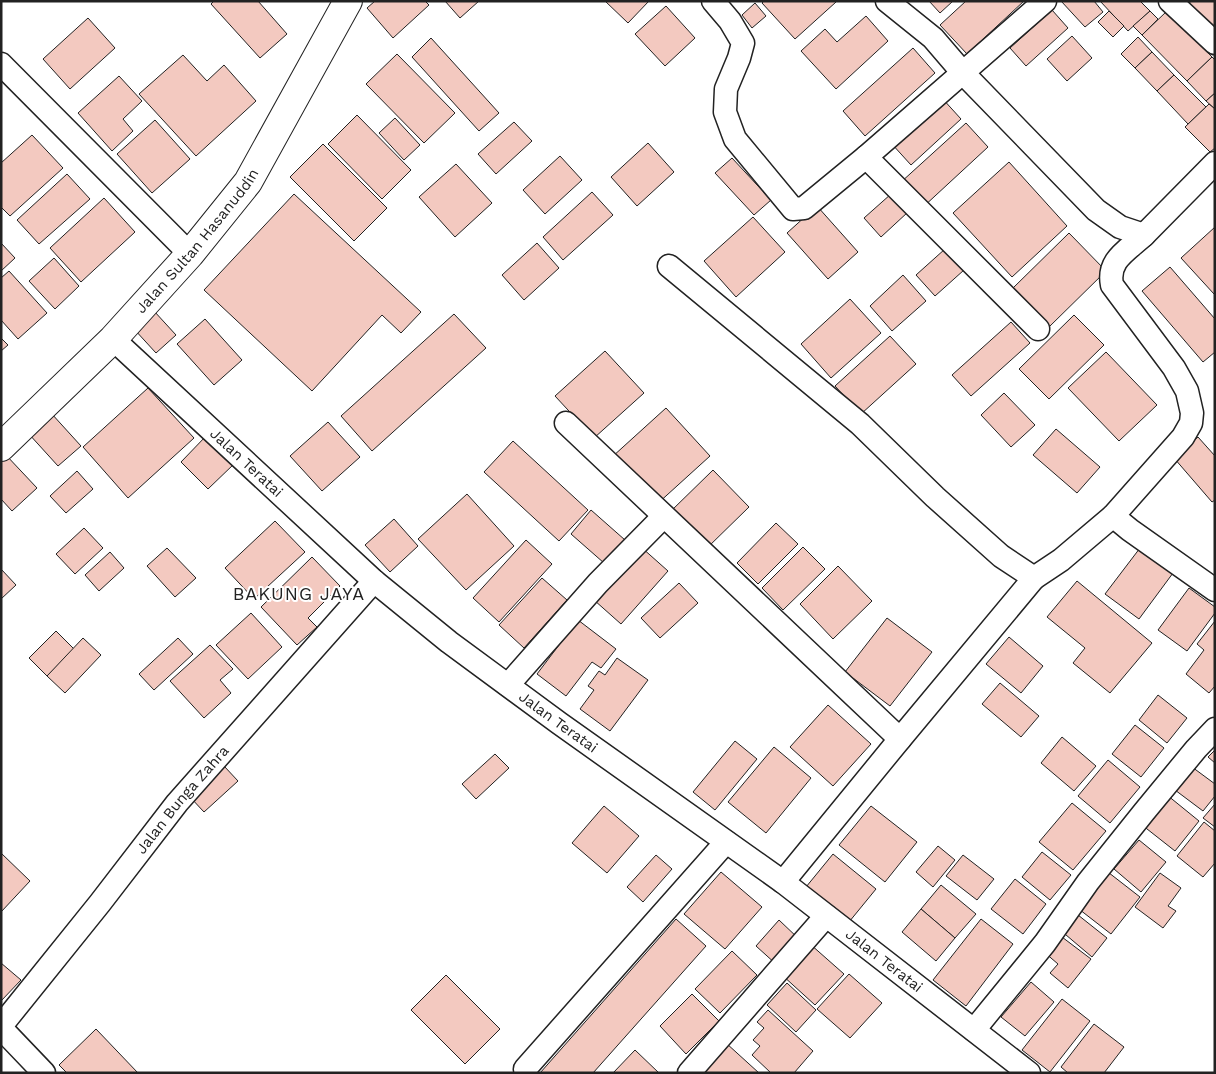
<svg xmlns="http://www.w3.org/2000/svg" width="1216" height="1074" font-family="'Work Sans',sans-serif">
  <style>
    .building { fill: #f3c9c0; stroke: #222 }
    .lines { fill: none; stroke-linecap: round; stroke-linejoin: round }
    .minor-casing { stroke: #222; stroke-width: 25 }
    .tertiary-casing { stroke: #222; stroke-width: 30 }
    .minor { stroke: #fff; stroke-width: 22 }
    .tertiary { stroke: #fff; stroke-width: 28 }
    .labels { text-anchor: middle; stroke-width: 4; stroke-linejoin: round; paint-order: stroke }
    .street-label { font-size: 15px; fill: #222; stroke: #fff }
    .quarter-label { font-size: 18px; letter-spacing: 1px; fill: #222; stroke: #fff }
  </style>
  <rect width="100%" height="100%" fill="#fff"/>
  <!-- building -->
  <g class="building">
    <path d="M214 1H258L287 34 260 58 211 4Z"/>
    <path d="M375 1H425L429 5 393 38 367 8Z"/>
    <path d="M445 1H479L460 18Z"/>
    <path d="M605 1H649L628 23Z"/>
    <path d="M764 1H835L836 2 795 39 762 3Z"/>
    <path d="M929 1H953L940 13Z"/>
    <path d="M966 1H1024L967 54 940 25Z"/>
    <path d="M1061 1H1094L1103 12 1085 27Z"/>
    <path d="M1100 1H1140L1150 11 1128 31Z"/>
    <path d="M1191 1H1215V34L1187 6Z"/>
    <path d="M755 3 766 16 752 28 742 15Z"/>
    <path d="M666 6 695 38 665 66 635 34Z"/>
    <path d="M1052 10 1068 28 1026 66 1010 48Z"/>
    <path d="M1109 11 1124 26 1113 37 1098 22Z"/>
    <path d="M1150 11 1158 19 1142 35 1133 26Z"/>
    <path d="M1167 11 1212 57 1187 81 1142 35Z"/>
    <path d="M866 16 888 41 836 89 801 51 825 29 837 42Z"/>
    <path d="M88 18 115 48 70 89 43 59Z"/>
    <path d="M1072 36 1092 58 1067 81 1047 59Z"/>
    <path d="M1138 37 1152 52 1135 68 1121 54Z"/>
    <path d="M431 38 499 113 479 131 412 57Z"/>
    <path d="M913 48 935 73 865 136 843 111Z"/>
    <path d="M1152 52 1174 75 1157 91 1135 68Z"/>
    <path d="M397 54 455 113 424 143 366 84Z"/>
    <path d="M183 55 207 81 224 65 256 101 196 156 139 94Z"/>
    <path d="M1212 57 1215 60V93L1206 101 1187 81Z"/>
    <path d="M1174 75 1206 107 1188 124 1157 91Z"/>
    <path d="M119 76 142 101 123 119 133 131 112 151 78 113Z"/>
    <path d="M1215 93V109L1206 101Z"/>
    <path d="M941 97 961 119 911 165 891 143Z"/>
    <path d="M1209 104 1215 109V148L1210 152 1185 127Z"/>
    <path d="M357 115 411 170 382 199 328 144Z"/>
    <path d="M395 118 420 145 404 160 379 133Z"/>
    <path d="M155 120 190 159 152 193 117 154Z"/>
    <path d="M514 122 532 141 496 174 478 154Z"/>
    <path d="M966 123 988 147 922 208 900 183Z"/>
    <path d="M32 135 63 168 10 216 1 207V163Z"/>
    <path d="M648 143 674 172 637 206 611 177Z"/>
    <path d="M323 144 387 208 354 241 290 177Z"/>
    <path d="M560 156 582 180 545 214 523 190Z"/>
    <path d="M732 158 771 200 754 215 715 173Z"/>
    <path d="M1009 162 1067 226 1012 277 953 213Z"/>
    <path d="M456 164 492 203 455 237 419 197Z"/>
    <path d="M67 174 90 199 39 244 17 220Z"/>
    <path d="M592 192 613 215 563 260 543 237Z"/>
    <path d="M294 194 421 312 401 333 382 315 312 391 204 290Z"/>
    <path d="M891 194 908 212 881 237 864 218Z"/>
    <path d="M104 198 135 232 81 282 50 248Z"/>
    <path d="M817 206 858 252 828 279 787 233Z"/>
    <path d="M753 217 785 252 736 297 704 261Z"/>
    <path d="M1215 227V293L1214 294 1181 258Z"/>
    <path d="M1069 233 1106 271 1049 327 1012 289Z"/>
    <path d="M1 243 15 258 1 271Z"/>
    <path d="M537 243 559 268 524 300 502 275Z"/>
    <path d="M945 249 964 270 935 296 916 275Z"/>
    <path d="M54 258 79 286 55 309 29 281Z"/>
    <path d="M1170 267 1215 319V352L1203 362 1142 291Z"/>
    <path d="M9 271 47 313 18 339 1 320V278Z"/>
    <path d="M903 275 926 301 892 331 870 306Z"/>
    <path d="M850 299 881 333 831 378 801 344Z"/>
    <path d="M154 311 176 335 156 353 134 329Z"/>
    <path d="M454 314 486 348 372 451 341 416Z"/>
    <path d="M1074 315 1104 345 1049 399 1019 369Z"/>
    <path d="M205 319 242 360 214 385 177 344Z"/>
    <path d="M1011 322 1030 343 971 396 952 375Z"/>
    <path d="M890 336 916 364 861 414 835 386Z"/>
    <path d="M1 338 8 345 1 351Z"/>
    <path d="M605 351 644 393 594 438 555 396Z"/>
    <path d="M1106 352 1157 405 1119 441 1068 388Z"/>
    <path d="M148 388 194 438 128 498 83 447Z"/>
    <path d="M1004 393 1035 425 1011 447 981 415Z"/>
    <path d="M666 408 710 456 656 505 612 457Z"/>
    <path d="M51 413 81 446 58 466 28 433Z"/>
    <path d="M328 422 360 457 322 491 290 456Z"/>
    <path d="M1056 429 1100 467 1077 493 1033 455Z"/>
    <path d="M207 435 235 463 208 489 181 462Z"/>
    <path d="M1198 437 1215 456V500L1212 502 1174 458Z"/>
    <path d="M513 441 588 510 559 541 484 472Z"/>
    <path d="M5 454 37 488 12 511 1 499V457Z"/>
    <path d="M713 470 749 507 706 549 670 512Z"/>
    <path d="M77 471 93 489 66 513 50 496Z"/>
    <path d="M467 494 514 546 466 590 418 539Z"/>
    <path d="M591 510 625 540 604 563 571 534Z"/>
    <path d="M394 519 418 546 390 572 365 545Z"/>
    <path d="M275 521 305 552 254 599 225 568Z"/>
    <path d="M776 523 798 544 758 584 737 563Z"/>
    <path d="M84 528 103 548 75 574 56 554Z"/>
    <path d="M526 540 552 564 499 622 473 598Z"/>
    <path d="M641 547 668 571 621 624 594 600Z"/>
    <path d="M803 547 825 569 783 610 762 588Z"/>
    <path d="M167 548 196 578 175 597 147 566Z"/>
    <path d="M1140 548 1173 573 1139 619 1105 594Z"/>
    <path d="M110 552 124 568 99 591 85 575Z"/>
    <path d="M312 557 340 586 308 618 317 627 297 645 261 607Z"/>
    <path d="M838 566 872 601 833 639 800 604Z"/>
    <path d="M1 569 16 585 1 599Z"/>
    <path d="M542 578 567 600 524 648 499 625Z"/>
    <path d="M1077 581 1152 643 1110 693 1073 663 1085 648 1047 617Z"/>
    <path d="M679 583 698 603 660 638 641 618Z"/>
    <path d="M1189 588 1215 607V613L1187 651 1158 630Z"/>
    <path d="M251 613 282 647 248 679 216 645Z"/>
    <path d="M887 618 932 652 890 706 845 672Z"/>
    <path d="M578 620 616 649 601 668 592 662 566 696 537 674Z"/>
    <path d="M1215 621V686L1209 693 1186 674 1204 650 1197 644Z"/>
    <path d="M56 631 74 649 47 676 29 658Z"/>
    <path d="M1009 637 1043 666 1021 693 986 664Z"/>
    <path d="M83 638 101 655 65 693 47 676Z"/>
    <path d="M178 638 193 654 154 690 139 674Z"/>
    <path d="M210 645 233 669 220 680 231 693 204 718 170 681Z"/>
    <path d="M617 658 648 680 610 731 580 709 594 690 588 686 599 671 605 675Z"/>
    <path d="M1000 683 1039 716 1021 737 982 704Z"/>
    <path d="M1158 695 1187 718 1167 743 1139 720Z"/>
    <path d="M828 705 871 744 833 786 790 747Z"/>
    <path d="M1135 725 1164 748 1141 777 1112 754Z"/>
    <path d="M1062 737 1096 766 1074 791 1041 763Z"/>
    <path d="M735 741 757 759 715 810 693 792Z"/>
    <path d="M774 747 811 778 766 833 728 802Z"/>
    <path d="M1215 750V763L1208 757Z"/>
    <path d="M495 754 509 768 476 799 462 784Z"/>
    <path d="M1108 760 1140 787 1110 823 1078 796Z"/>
    <path d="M224 766 238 781 204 812 190 797Z"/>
    <path d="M1192 767 1215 784V796L1203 811 1175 790Z"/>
    <path d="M1167 795 1199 821 1175 851 1142 825Z"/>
    <path d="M1072 803 1106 831 1073 870 1039 842Z"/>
    <path d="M1215 804V827L1203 818Z"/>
    <path d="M604 806 639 836 607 873 572 843Z"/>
    <path d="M871 806 917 842 885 882 839 845Z"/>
    <path d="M1204 822 1215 831V863L1203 877 1177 856Z"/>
    <path d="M1139 840 1166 862 1141 892 1114 869Z"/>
    <path d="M938 846 955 860 933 887 916 872Z"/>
    <path d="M1042 852 1071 875 1050 900 1022 877Z"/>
    <path d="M1 853 30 881 1 912Z"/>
    <path d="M833 854 876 889 849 922 806 887Z"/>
    <path d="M656 855 672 869 643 902 627 887Z"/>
    <path d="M963 855 994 879 977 900 946 876Z"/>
    <path d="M1104 869 1140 897 1111 934 1075 906Z"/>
    <path d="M721 872 762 907 725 949 684 914Z"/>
    <path d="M1160 873 1181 888 1168 906 1176 911 1163 928 1135 907Z"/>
    <path d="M1015 879 1046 904 1023 934 991 909Z"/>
    <path d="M941 885 976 914 955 938 921 909Z"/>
    <path d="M921 909 955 938 936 961 902 932Z"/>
    <path d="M1073 911 1107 938 1092 957 1059 929Z"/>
    <path d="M676 919 706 946 593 1073H540Z"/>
    <path d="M981 919 1013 944 966 1006 933 980Z"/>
    <path d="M779 920 800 940 777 965 756 946Z"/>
    <path d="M1058 934 1091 959 1068 988 1050 973 1058 964 1044 952Z"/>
    <path d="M810 944 844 974 815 1005 782 975Z"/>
    <path d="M732 951 757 975 720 1013 695 989Z"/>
    <path d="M1 963 21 980 1 1001Z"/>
    <path d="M849 974 882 1003 850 1038 817 1009Z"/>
    <path d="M446 975 500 1029 465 1064 411 1010Z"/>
    <path d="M1031 982 1054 1002 1025 1036 1001 1017Z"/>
    <path d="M787 983 816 1010 796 1032 767 1005Z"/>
    <path d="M692 994 719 1021 686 1054 660 1026Z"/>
    <path d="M1062 999 1090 1021 1050 1072 1022 1050Z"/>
    <path d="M768 1010 813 1051 794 1073H771L752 1055 760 1046 753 1040 764 1028 757 1022Z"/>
    <path d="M1094 1024 1124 1047 1104 1073H1068L1061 1067Z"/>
    <path d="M96 1029 138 1073H67L59 1065Z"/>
    <path d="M726 1043 759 1073H699Z"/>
    <path d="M635 1050 659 1073H613Z"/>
  </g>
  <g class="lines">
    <defs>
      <g id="minor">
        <path d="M713 1 730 21 743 43 739 58 726 89 725 112 735 139 793 209 804 208 866 157 1045 1"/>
        <path d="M887 1 933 38 963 73 1096 210 1120 227 1144 235 1215 163"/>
        <path d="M1170 1 1215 43"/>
        <path d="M1 64 190 254"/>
        <path d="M866 157 1038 329"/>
        <path d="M669 266 860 424 935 497 1001 556 1034 578 1061 560 1113 516 1130 530 1215 590"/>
        <path id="s1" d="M113 339 374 581 449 642 559 723 783 882 1029 1073"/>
        <path d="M566 423 900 739"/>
        <path d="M1113 516 1183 437 1191 423 1192 413 1187 391 1174 368 1112 285C1107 260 1127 251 1144 235"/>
        <path d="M508 685 598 583 664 516"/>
        <path d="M783 882 900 739 1034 578"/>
        <path id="s2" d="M1 1026 100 903 177 803 374 581"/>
        <path d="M1 1028 44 1073"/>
        <path d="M974 1030 1045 943 1088 882 1144 812 1196 749 1215 729"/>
        <path d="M525 1069 726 842"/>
        <path d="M689 1073 826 916"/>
      </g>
      <g id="tertiary">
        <path id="s3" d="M1 447 113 339 190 254 248 182 348 1"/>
      </g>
    </defs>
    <!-- minor casing -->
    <use href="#minor" class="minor-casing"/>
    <!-- tertiary casing -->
    <use href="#tertiary" class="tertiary-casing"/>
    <!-- minor -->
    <use href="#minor" class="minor"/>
    <!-- tertiary -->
    <use href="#tertiary" class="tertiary"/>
  </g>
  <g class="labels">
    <!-- street labels -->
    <g class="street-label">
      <text dy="5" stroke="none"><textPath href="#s3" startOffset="285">Jalan Sultan Hasanuddin</textPath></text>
      <text dy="5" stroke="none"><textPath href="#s1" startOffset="182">Jalan Teratai</textPath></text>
      <text dy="5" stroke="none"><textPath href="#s1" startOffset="588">Jalan Teratai</textPath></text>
      <text dy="5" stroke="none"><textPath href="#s2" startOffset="290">Jalan Bunga Zahra</textPath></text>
      <text dy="5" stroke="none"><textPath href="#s1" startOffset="992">Jalan Teratai</textPath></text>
    </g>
    <!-- quarter labels -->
    <g class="quarter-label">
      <text x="299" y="600">BAKUNG JAYA</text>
    </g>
  </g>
  <!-- border -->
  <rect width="1216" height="1074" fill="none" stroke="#222222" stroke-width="5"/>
</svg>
